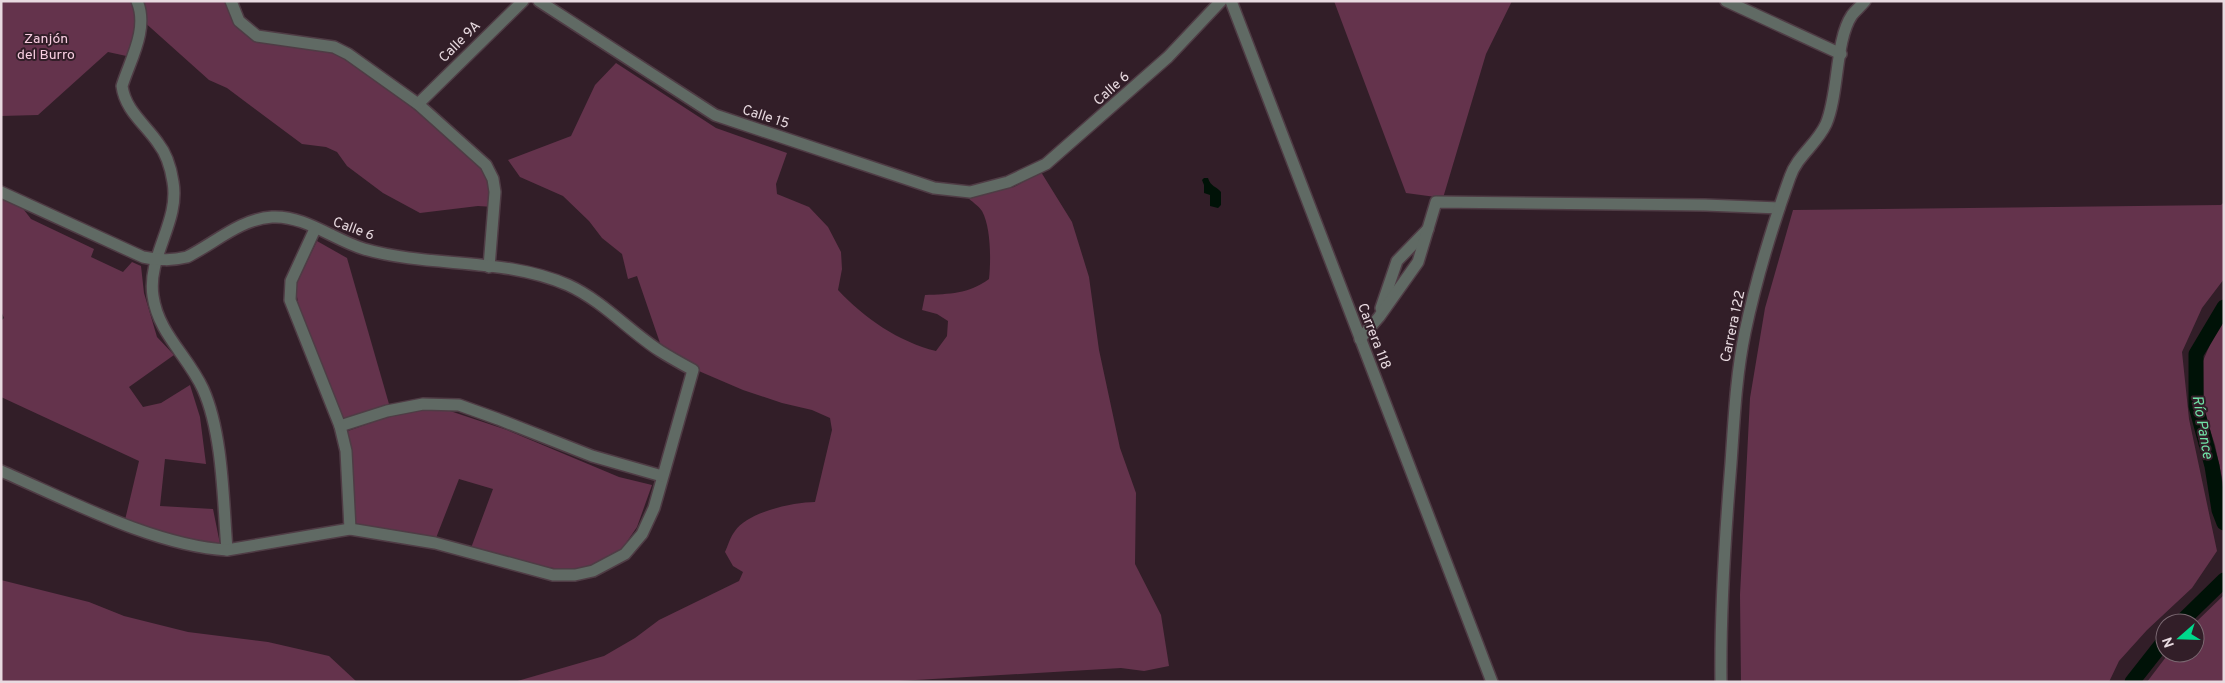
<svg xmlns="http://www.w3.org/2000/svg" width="2225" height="683" font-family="Overpass,sans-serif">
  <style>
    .green { fill: #64334c }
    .water { fill: #001207 }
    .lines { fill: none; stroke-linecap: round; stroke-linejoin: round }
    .river { stroke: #001207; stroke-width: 15 }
    .minor-casing { stroke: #4f3c45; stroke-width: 14 }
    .minor { stroke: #606a64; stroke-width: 11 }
    .labels { text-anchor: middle; stroke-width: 4; stroke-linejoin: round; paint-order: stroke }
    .park-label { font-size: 14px; fill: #f8cee1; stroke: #321e28 }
    .street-label { font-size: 14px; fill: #e8dae0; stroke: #321e28 }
    .water-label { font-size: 15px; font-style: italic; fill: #70e1a6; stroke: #321e28 }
  </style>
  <rect width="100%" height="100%" fill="#321e28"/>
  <!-- green -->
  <g class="green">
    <path d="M1 1H231L257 36 348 54 486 165 494 207 478 206 420 213 383 193 347 166 337 152 326 147 302 144 227 88 209 80 142 20 131 57 108 52 38 115 1 116Z"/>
    <path d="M1334 1H1512L1486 54 1443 198 1406 193Z"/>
    <path d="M616 63 716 128 787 153 776 184 777 194 809 207 828 227 841 252 842 269 838 290C864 318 899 342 936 351L947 336 948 321 937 314 922 310 925 295C950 294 968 294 989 279 991 261 991 227 982 211 979 206 971 201 967 197L1014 187 1041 172 1072 222 1089 277 1099 350 1120 448 1136 493 1135 564 1161 615 1169 666 1144 671 1121 668 882 682H514L604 656 635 638 659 620 739 581 743 572 733 566 725 552C728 546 730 537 735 531 748 512 793 502 815 502L832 430 830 418 812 410 782 403 743 390 701 372 675 356 660 343 637 276 628 279 622 254 602 238 589 221 563 196 520 177 508 160 571 136 595 85Z"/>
    <path d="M1 197 21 206 31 219 94 249 91 257 123 272 132 262 141 266 144 293 157 337 174 355 129 387 143 407 161 403 190 385 200 417 206 464 165 459 160 506 213 509 220 544 165 536 125 520 139 461 1 397V321L4 318 1 311Z"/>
    <path d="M2224 202V279L2202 308 2182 352 2189 419 2217 551 2192 588 2147 630 2119 661 2109 682H1741L1740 595 1750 398 1765 308 1793 210 2221 205Z"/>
    <path d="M317 241 347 258 389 404 342 419 301 317 295 287Z"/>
    <path d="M2224 322V487L2215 445 2204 411 2203 361 2218 326Z"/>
    <path d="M438 407 507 430 619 477 652 485 637 527 619 553 581 571 526 565 471 548 493 489 459 479 436 538 370 526H355L348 431 393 415Z"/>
    <path d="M1 580 89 602 124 616 188 632 268 642 329 656 357 682H1Z"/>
    <path d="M2224 595V682H2147L2169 653H2195V623Z"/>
  </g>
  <!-- water -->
  <path class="water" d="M1204 178H1208C1211 187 1216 186 1221 192V205L1218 208 1210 206V195L1204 193V185L1202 180Z"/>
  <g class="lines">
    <!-- river -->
    <g class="river">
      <path d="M2224 307 2196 354V406L2212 466 2219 510 2224 523"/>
      <path d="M2180 623 2224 580"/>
      <path d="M2132 682 2165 640"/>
    </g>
    <defs>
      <g id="minor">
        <path d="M137 1C149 29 130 60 122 86 125 110 145 124 158 143 166 153 171 169 173 182 180 222 147 256 153 296 158 333 188 356 203 389 223 434 223 500 227 550"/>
        <path d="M231 1 239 21 257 36 334 47 348 54 418 104 486 165 493 179 495 192 489 267"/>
        <path d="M539 1 715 115 934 188 970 192 1008 182 1046 164 1168 57 1221 1"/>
        <path d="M1231 1 1492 682"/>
        <path d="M1726 1 1841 54"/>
        <path d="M418 104 523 1"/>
        <path d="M1 192 143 257C159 260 171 261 187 257 215 243 240 219 272 217 304 215 334 240 364 249 431 268 504 257 568 285 603 301 629 331 660 351 671 358 682 364 693 370L654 508 642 534 625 554 593 571 575 575H553L435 543 350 529 227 550C155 546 68 500 1 471"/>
        <path d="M315 229 291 281 290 300 340 426 346 451 350 529"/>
        <path d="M1381 308 1397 261 1428 229"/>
        <path d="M1360 339 1379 317 1418 262 1436 202 1705 205 1779 208"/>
        <path d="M340 426 387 411 423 404 459 405 498 419 592 456 662 476"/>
        <path d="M1721 682C1720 608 1725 536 1731 463 1734 420 1736 375 1745 332 1756 280 1772 227 1790 177 1797 156 1817 144 1826 124 1839 94 1835 40 1852 15 1856 10 1861 6 1865 1"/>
      </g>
    </defs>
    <!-- minor casing -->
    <use href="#minor" class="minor-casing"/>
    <!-- minor -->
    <use href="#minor" class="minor"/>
  </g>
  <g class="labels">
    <!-- park labels -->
    <g class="park-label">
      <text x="46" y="43">Zanjón<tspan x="46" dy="16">del Burro</tspan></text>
    </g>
    <!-- street labels -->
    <g class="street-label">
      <text transform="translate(459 41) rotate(-45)" y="5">Calle 9A</text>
      <text transform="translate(1111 88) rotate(-42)" y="5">Calle 6</text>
      <text transform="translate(766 116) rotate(18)" y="5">Calle 15</text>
      <text transform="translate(354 228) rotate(20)" y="5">Calle 6</text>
      <text transform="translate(1732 326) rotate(-78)" y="5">Carrera 122</text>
      <text transform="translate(1375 336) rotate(69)" y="5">Carrera 118</text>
    </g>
    <!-- water labels -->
    <g class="water-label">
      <text transform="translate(2203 427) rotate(80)" y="5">Río Pance</text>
    </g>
  </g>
  <!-- border -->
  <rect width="2225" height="683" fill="none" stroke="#e8dae0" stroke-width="5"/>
  <!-- north arrow -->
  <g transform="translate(2180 638) rotate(250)"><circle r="24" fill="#321e28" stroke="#7b6972"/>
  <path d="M0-4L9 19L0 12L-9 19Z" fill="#00d98c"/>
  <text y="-8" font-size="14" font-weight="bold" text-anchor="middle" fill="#e8dae0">N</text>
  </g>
</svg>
